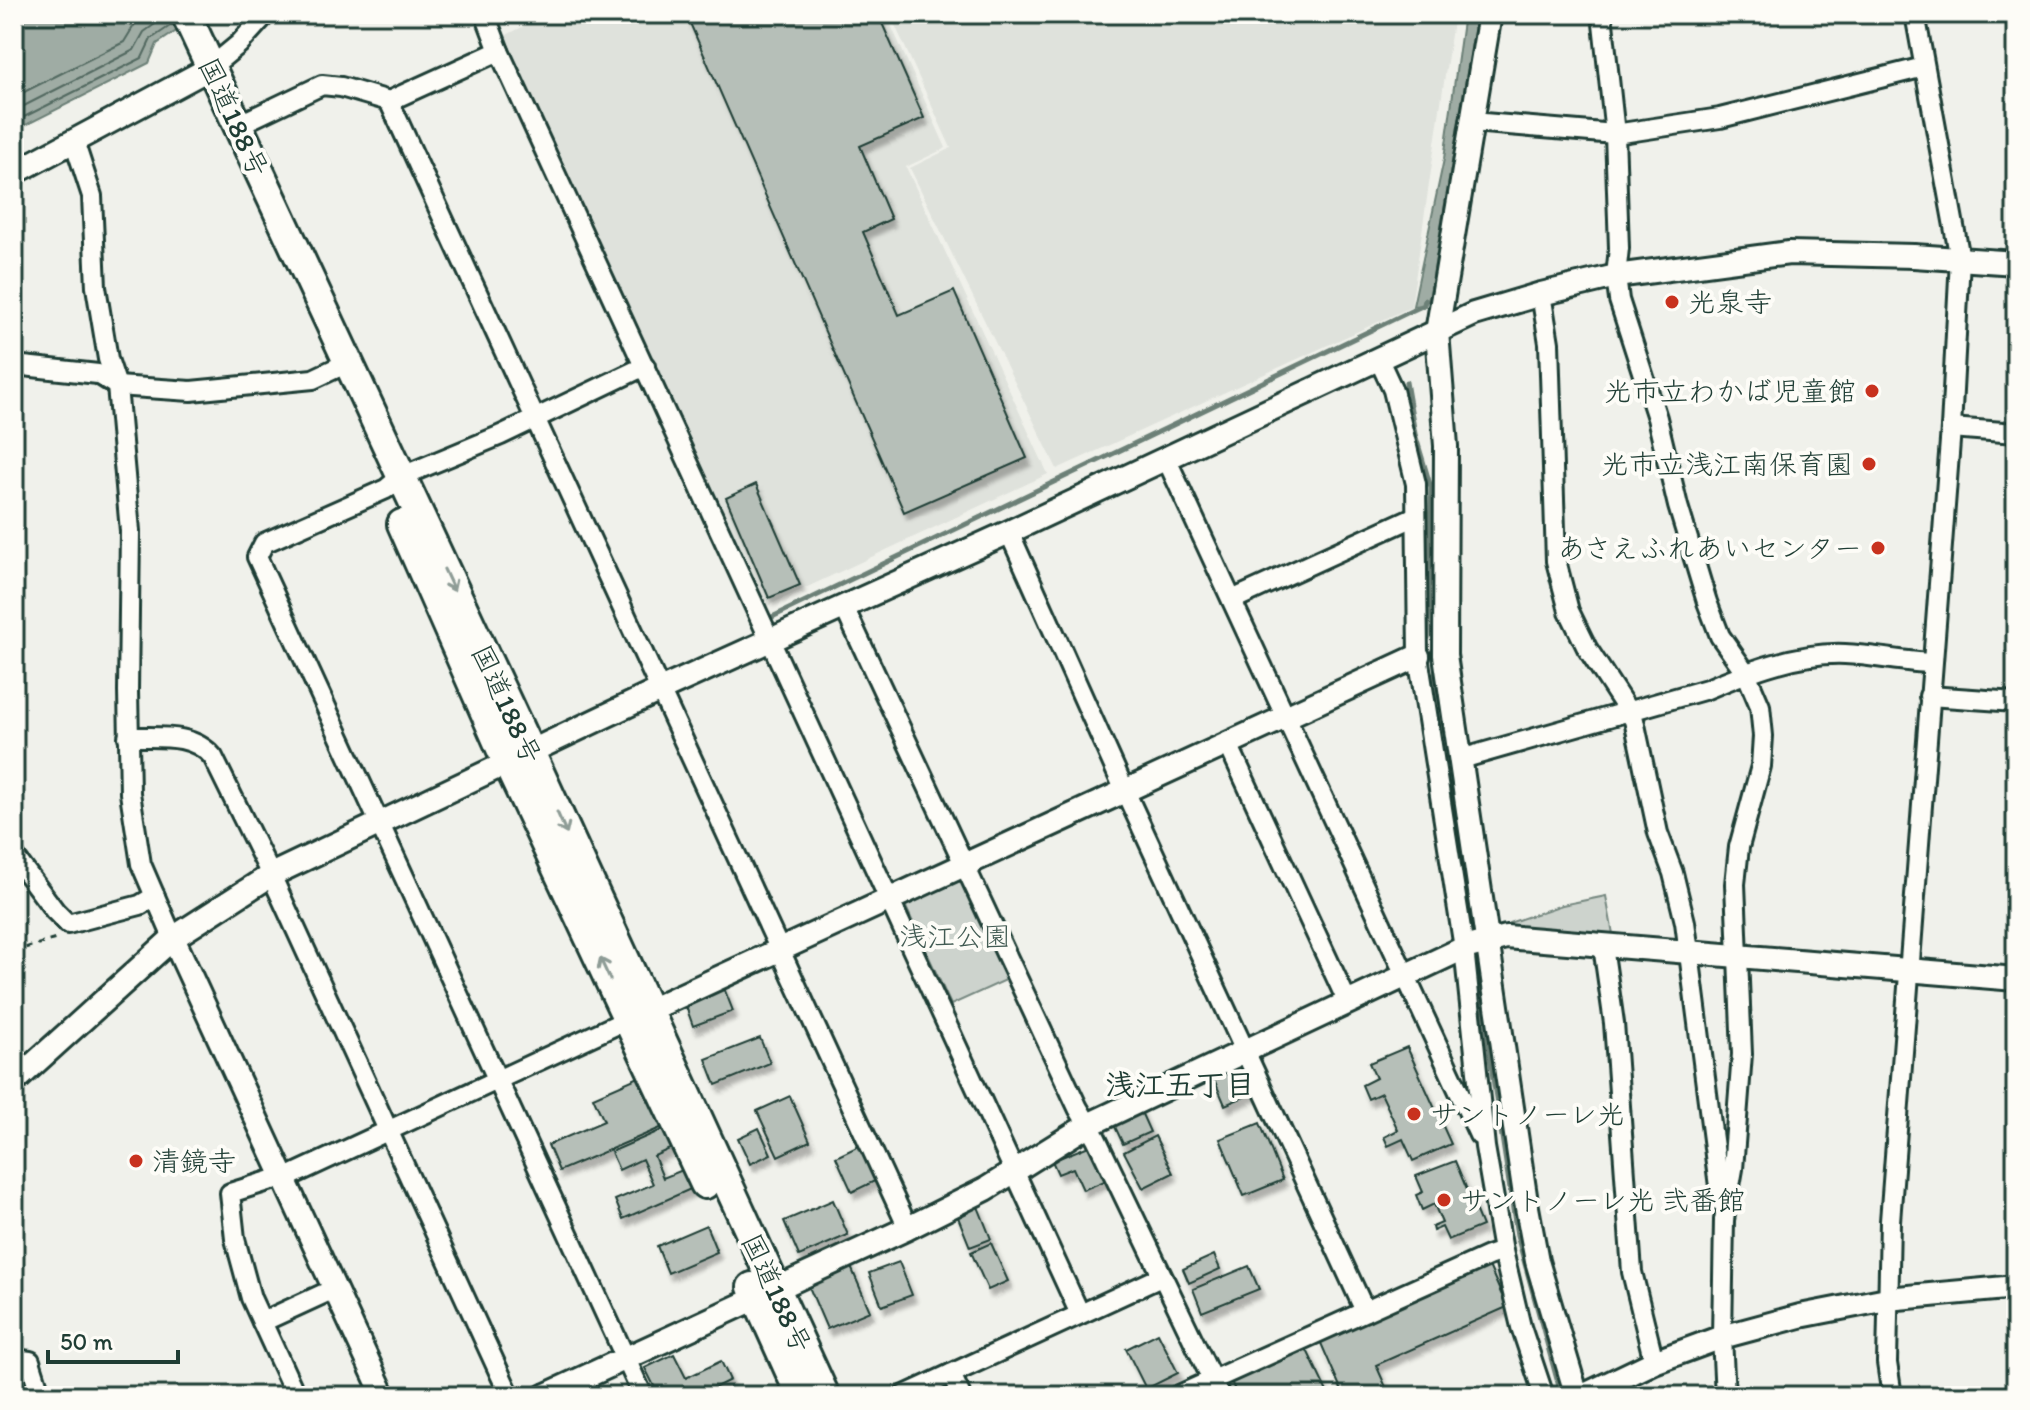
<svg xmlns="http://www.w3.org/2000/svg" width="2030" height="1410" font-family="Itim,'Klee One',sans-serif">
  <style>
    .built { fill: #dfe2dc }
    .green { fill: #cdd3cd; stroke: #768880; stroke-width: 2 }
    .water { fill: #9faca4; stroke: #6c8077; stroke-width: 2 }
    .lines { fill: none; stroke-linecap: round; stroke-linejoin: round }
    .shore { stroke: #526961; stroke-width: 2 }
    .stream { stroke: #6c8077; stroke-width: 5 }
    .building { fill: #b6bfb8; stroke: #1f3d34; stroke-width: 2; filter: url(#shadow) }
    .minor-casing { stroke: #1f3d34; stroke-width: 24 }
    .tertiary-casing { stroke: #1f3d34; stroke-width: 28 }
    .trunk-casing { stroke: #1f3d34; stroke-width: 34 }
    .path { stroke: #1f3d34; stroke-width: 3; stroke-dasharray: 6 6; stroke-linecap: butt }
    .minor { stroke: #fdfcf7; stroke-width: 18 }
    .tertiary { stroke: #fdfcf7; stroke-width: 22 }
    .trunk { stroke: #fdfcf7; stroke-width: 28 }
    .oneway { stroke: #8e9c96 }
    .poi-dot { fill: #c8321e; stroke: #fdfcf7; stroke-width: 3 }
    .labels { text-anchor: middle; stroke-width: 8; stroke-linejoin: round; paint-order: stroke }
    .street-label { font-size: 28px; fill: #1f3d34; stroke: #fdfcf7 }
    .poi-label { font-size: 28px; fill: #1f3d34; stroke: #fdfcf7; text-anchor: start }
    .park-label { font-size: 28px; fill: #425b53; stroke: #fdfcf7 }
    .neighbourhood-label { font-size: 30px; font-weight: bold; fill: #1f3d34; stroke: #fdfcf7 }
  </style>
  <defs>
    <filter id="shadow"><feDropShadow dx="4" dy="7" stdDeviation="2" flood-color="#0004"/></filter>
  </defs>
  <rect width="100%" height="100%" fill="#f0f1eb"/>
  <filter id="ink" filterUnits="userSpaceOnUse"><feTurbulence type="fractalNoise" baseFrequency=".0125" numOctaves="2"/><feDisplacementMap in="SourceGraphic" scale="16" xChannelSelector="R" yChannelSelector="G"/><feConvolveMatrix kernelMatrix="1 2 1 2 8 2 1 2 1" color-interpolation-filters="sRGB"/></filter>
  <g filter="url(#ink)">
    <!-- built -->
    <g class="built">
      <path d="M547 14H886L946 148 906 167 1048 474 767 606 501 38Z"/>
      <path d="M890 14H1454L1411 307 1057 469 910 168 951 148Z"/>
    </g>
    <!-- green -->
    <g class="green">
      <path d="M964 879 1008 979 951 1005 905 905Z"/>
      <path d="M1606 896 1613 934 1509 928V923L1562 905Z"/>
    </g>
    <!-- water -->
    <g class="water">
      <path d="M14 14H202L157 44 149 63 14 131Z"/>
      <path d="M1464 14H1477L1429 299 1424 305 1413 306 1444 159Z"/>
    </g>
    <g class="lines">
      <!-- shore -->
      <g class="shore">
        <path d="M14 97 124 42 135 24 148 14"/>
        <path d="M14 111 134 50 144 32 169 14"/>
        <path d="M14 122 142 58 151 39 173 24"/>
      </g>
      <!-- stream -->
      <g class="stream">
        <path d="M1406 382 1415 434 1431 488 1428 638"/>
        <path d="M768 619 1409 312 1424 305 1425 299"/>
        <path d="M1432 674 1471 923"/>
        <path d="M1476 966 1517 1235 1560 1390"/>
      </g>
    </g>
    <!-- building -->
    <g class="building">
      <path d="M686 14H878L924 118 860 146 891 219 863 232 899 315 954 291 1027 458 904 512Z"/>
      <path d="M756 484 800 585 769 598 726 498Z"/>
      <path d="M722 983 733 1011 693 1026 683 998Z"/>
      <path d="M760 1038 770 1063 716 1085 706 1059Z"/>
      <path d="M1407 1047 1451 1144 1413 1161 1403 1139 1388 1146 1384 1137 1398 1130 1381 1093 1368 1099 1362 1085 1376 1078 1369 1063Z"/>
      <path d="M1240 1065 1253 1093 1225 1105 1213 1077Z"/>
      <path d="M641 1076 663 1127 559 1171 548 1145 604 1121 593 1097Z"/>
      <path d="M790 1096 810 1141 778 1156 757 1111Z"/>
      <path d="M1137 1103 1150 1132 1123 1144 1110 1116Z"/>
      <path d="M1260 1123 1283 1180 1244 1196 1220 1139Z"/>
      <path d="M759 1128 771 1154 750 1164 738 1138Z"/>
      <path d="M664 1129 672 1148 654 1156 663 1178 685 1169 693 1188 623 1219 615 1200 653 1184 642 1159 619 1170 611 1152Z"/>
      <path d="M1155 1136 1173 1173 1143 1188 1124 1152Z"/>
      <path d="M865 1143 881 1178 852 1192 836 1157Z"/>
      <path d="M1091 1145 1107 1180 1083 1190 1073 1168 1058 1174 1052 1161Z"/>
      <path d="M1455 1161 1482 1226 1448 1240 1442 1227 1433 1231 1432 1227 1442 1223 1434 1204 1422 1210 1416 1195 1423 1192 1416 1176Z"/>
      <path d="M833 1200 848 1235 799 1256 784 1221Z"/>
      <path d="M977 1204 991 1239 970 1247 956 1212Z"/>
      <path d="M706 1225 717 1252 668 1273 657 1246Z"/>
      <path d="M991 1243 1008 1281 988 1290 971 1252Z"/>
      <path d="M1214 1255 1220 1269 1189 1283 1183 1269Z"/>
      <path d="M848 1260 870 1311 827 1329 809 1287 812 1275Z"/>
      <path d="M899 1262 912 1295 882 1306 869 1273Z"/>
      <path d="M1249 1266 1259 1289 1202 1312 1193 1289Z"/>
      <path d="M1489 1266 1507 1307 1376 1365 1390 1396H1344L1320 1341Z"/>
      <path d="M1158 1333 1178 1373 1146 1389 1126 1349Z"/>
      <path d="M1305 1346 1329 1396H1238L1231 1382Z"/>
      <path d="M674 1354 686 1378 721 1361 730 1380 698 1396H659L645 1368Z"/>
    </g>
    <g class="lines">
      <defs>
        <g id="minor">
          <path d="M485 14 499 51 1080 1314"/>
          <path d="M1602 14 1615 134 1619 248 1616 276 1619 300 1657 418 1678 506 1707 602 1720 636 1746 673 1760 706 1763 736 1761 766 1739 847 1735 884 1742 1054 1733 1169 1724 1220 1722 1337 1725 1396"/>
          <path d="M210 68 239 44 266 14"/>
          <path d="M389 101 908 1228"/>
          <path d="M1472 122 1615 134 1720 118 1924 67"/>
          <path d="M238 125 322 85 341 87 389 101 499 51"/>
          <path d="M74 141 92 196 96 287 108 359 117 386 130 531 128 691 130 793 141 864 173 938"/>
          <path d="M1541 294 1549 343 1556 561 1569 611 1587 648 1634 720 1658 833 1673 873 1685 922 1721 1202"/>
          <path d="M1379 360 1393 390 1416 484 1418 656 1464 948 1485 1147 1503 1251 1521 1327 1544 1396"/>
          <path d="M14 365 98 374 117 386 191 391 313 379 347 363"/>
          <path d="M1951 428 2016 433"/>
          <path d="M1166 458 1479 1135"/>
          <path d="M1009 532 1125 791 1365 1311"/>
          <path d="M1232 600 1416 516"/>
          <path d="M844 607 1078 1108 1096 1138 1220 1396"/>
          <path d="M1929 696 2016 702"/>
          <path d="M128 737C158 738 192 732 213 757L271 875 510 1396"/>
          <path d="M1228 744 1348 1003"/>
          <path d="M1461 759 1707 689C1749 671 1799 652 1845 654 1874 655 1902 662 1931 663"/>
          <path d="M14 856 55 911 68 924 140 905 155 896"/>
          <path d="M1603 946 1614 1023 1632 1272 1654 1362"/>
          <path d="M262 1322 336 1288"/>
          <path d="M14 1359 30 1361 41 1396"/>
          <path d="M951 1374 961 1396"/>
          <path d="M296 1396 251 1298 235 1239 230 1193 272 1180 284 1179 637 1015"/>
          <path d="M643 1396 257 557 264 543 386 489 400 477 501 435 645 366"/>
          <path d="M903 1396 1161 1277"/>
          <path d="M1177 1396 1488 1256 1503 1251"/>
          <path d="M1892 1396 1887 1363 1890 1221 1951 428 1960 259 1915 14"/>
        </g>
        <g id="tertiary">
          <path d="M1490 14 1437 332 1446 446 1445 655 1526 1202 1537 1261 1577 1396"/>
          <path d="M14 173 210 68"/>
          <path d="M173 938 384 1396"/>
          <path d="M647 1011 1418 656"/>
          <path d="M14 1082 173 938 271 875 660 690 1009 532 1474 314 1541 294 1616 276 1789 253 1914 256 2016 263"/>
          <path d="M544 1396 908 1228 986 1189 1088 1125 1464 948 1506 937 2016 979"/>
          <path d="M1583 1396 1654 1362 1722 1337 1800 1316 1887 1299 2016 1287"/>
        </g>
        <g id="trunk">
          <path d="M186 14 530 752 825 1396"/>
          <path d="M402 524 507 762 705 1184"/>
          <path d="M752 1287 801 1396"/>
        </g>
      </defs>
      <!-- minor casing -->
      <use href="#minor" class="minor-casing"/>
      <!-- tertiary casing -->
      <use href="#tertiary" class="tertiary-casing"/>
      <!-- trunk casing -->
      <use href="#trunk" class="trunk-casing"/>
      <!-- path -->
      <path class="path" d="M14 951 56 939"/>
      <!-- minor -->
      <use href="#minor" class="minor"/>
      <!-- tertiary -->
      <use href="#tertiary" class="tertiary"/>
      <!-- trunk -->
      <use href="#trunk" class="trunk"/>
    </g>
    <!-- one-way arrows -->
    <defs><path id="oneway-shaft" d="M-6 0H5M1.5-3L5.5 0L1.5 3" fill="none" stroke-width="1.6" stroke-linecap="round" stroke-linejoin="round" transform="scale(2)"/></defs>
    <g class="oneway">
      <use href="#oneway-shaft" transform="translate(449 580) rotate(65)"/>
      <use href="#oneway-shaft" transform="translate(562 823) rotate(66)"/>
      <use href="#oneway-shaft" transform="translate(605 969) rotate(-115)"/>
    </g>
  </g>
  <!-- markers -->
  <g class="poi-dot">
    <circle cx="1672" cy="302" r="8"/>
    <circle cx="1872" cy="391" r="8"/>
    <circle cx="1869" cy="464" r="8"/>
    <circle cx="1878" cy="548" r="8"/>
    <circle cx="1414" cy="1114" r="8"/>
    <circle cx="136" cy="1161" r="8"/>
    <circle cx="1444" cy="1200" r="8"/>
  </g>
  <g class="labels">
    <!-- street labels -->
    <g class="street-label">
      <text transform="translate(234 117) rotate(65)" y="10">国道188号</text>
      <text transform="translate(507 704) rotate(65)" y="10">国道188号</text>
      <text transform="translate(777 1293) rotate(65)" y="10">国道188号</text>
    </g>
    <!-- poi labels -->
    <g class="poi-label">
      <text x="1688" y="312">光泉寺</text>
      <text x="1856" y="401" text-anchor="end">光市立わかば児童館</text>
      <text x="1853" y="474" text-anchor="end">光市立浅江南保育園</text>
      <text x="1862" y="558" text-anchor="end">あさえふれあいセンター</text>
      <text x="1430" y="1124">サントノーレ光</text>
      <text x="152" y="1171">清鏡寺</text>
      <text x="1460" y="1210">サントノーレ光 弐番館</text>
    </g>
    <!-- park labels -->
    <g class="park-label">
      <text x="955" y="946">浅江公園</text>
    </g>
    <!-- neighbourhood labels -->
    <g class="neighbourhood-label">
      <text x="1180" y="1095">浅江五丁目</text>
    </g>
  </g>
  <!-- margin -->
  <rect width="2030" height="1410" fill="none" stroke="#fdfcf7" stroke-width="48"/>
  <rect x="24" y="24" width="1982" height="1362" fill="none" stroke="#1f3d34" stroke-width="3" filter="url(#ink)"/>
  <!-- scale -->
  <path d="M48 1350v12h130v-12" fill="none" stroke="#1f3d34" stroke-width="4"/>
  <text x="60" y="1350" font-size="24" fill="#1f3d34" stroke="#fdfcf7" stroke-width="6" paint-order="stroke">50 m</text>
</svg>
